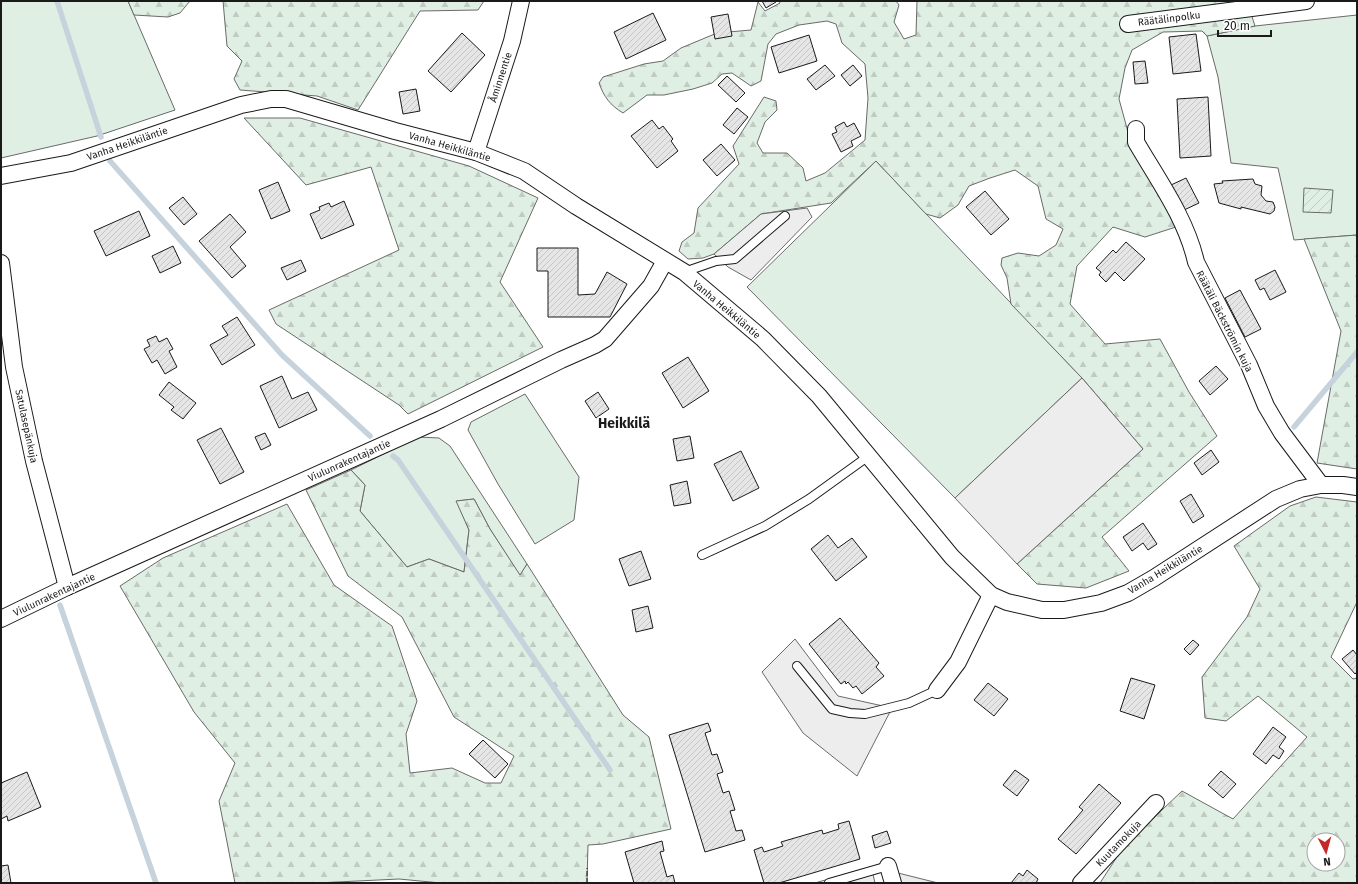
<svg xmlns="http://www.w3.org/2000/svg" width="1358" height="884" font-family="'Fira Sans',sans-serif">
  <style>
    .grass { fill: #e0efe3; stroke: #6a6a6a }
    .forest { fill: url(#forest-firs); stroke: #6a6a6a; fill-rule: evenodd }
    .garden { fill: url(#garden-furrows); stroke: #6a6a6a }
    .parking { fill: #ededed; stroke: #6a6a6a }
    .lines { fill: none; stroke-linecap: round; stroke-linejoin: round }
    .stream { stroke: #c6d2dc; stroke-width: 5.5 }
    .building { fill: url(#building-hatch); stroke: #1a1a1a }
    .service-casing { stroke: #1a1a1a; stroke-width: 10 }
    .minor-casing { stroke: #1a1a1a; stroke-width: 18 }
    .service { stroke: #fff; stroke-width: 8 }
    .minor { stroke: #fff; stroke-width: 16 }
    .fence { stroke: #1a1a1a; stroke-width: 1; stroke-dasharray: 5 2; stroke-linecap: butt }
    .labels { text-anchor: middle; stroke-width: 3; stroke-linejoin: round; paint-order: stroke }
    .street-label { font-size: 10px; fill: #1a1a1a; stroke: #fff }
    .district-label { font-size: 14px; font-weight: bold; fill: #1a1a1a; stroke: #fff }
  </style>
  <defs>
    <pattern id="forest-firs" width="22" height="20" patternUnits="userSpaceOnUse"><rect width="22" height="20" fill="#e0efe3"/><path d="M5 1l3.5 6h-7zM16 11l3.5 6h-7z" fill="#c0ccc2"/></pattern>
    <pattern id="garden-furrows" width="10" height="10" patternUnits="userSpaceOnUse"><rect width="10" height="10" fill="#e0efe3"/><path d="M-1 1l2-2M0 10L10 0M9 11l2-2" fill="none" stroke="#c0ccc2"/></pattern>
    <pattern id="building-hatch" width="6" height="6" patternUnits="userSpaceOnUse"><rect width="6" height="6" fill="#e6e6e6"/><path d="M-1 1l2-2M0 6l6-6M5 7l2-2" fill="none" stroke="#c5c5c5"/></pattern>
  </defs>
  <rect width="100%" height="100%" fill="#fff"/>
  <!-- grass -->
  <g class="grass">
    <path d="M1 1H128L175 110 97 136 1 158Z"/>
    <path d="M1357 15V235L1294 240 1278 168 1231 163 1218 77 1207 36 1255 26Z"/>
    <path d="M876 161 1082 378 955 498 747 287Z"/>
    <path d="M525 394 579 477 574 520 535 544 498 484 468 430 471 422Z"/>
    <path d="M418 437 439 438 450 446 527 564 520 576 490 529 474 499 457 501 469 530 464 572 429 559 407 567 360 511 365 485 351 470Z"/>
  </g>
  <!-- forest -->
  <g class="forest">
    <path d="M128 1H190L180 13 168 17 134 15Z"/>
    <path d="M223 1H484L478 10 420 11 358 110 317 96 240 90 234 79 242 61 227 46Z"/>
    <path d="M779 1H896L899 5 894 22 904 39 916 35 917 1H1247L1255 26 1207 36 1202 31 1163 32 1132 50 1125 68 1119 99 1131 143 1179 226 1145 237 1113 227 1077 266 1070 304 1105 344 1160 339 1189 392 1217 436 1102 537 1129 571 1086 588 1037 584 1017 564 1143 449 1082 378 1011 304 1007 278 1001 265 1002 258 1018 253 1039 256 1056 245 1063 229 1046 219 1038 186 1015 170 990 178 969 186 958 205 940 218 926 214 876 161 831 203 761 214 714 254 703 258 688 259 679 251 682 242 694 233 698 208 739 164 733 146 764 97 776 101 777 110 765 122 757 143 763 153H787L803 168 806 181 825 173 865 140 868 98 865 64 842 43 836 24 827 21 799 25 776 34 768 44 761 81 751 86 732 73 722 74 712 83 693 89 664 95H647L623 113C610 105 604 97 599 83L603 77 644 64 663 61 681 48 717 33 751 30 758 2 765 11 780 3Z"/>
    <path d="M244 118H300L469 166 538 198 500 282 543 347 408 414 399 405 276 324 269 310 399 250 371 167 306 185Z"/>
    <path d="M1357 235V469L1317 463 1341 331 1304 239Z"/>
    <path d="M351 470 365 485 360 511 407 567 429 559 464 572 469 530 456 501 474 499 490 529 520 575 527 564 623 715 649 737 671 829 603 844 588 845 587 883H441L399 879 316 883H235L219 801 235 763 194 712 120 586 163 558 287 504 334 585 392 626 417 701 406 734 410 773 452 768 485 783H501L514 756 454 717 402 617 348 576 306 490Z"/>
    <path d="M1316 497 1357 502V602L1331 657 1353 679 1357 678V883H1100L1124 846 1182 791 1233 819 1307 737 1258 696 1226 721 1205 718 1202 677 1247 617 1260 589 1234 546 1290 506ZM1314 840H1338V864H1314Z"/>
  </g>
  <!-- garden -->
  <path class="garden" d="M1304 188 1333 190 1331 213 1303 212Z"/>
  <!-- parking -->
  <g class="parking">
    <path d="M807 208 812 217 751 280 728 267 714 254 761 214Z"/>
    <path d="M1082 378 1143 449 1017 564 955 498Z"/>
    <path d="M795 639 838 696 892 708 857 776 803 733 762 672Z"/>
    <path d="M863 869 872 870 875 883H815Z"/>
    <path d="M898 873 938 883H901Z"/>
  </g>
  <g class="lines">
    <!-- stream -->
    <g class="stream">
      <path d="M57 1 101 137"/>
      <path d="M110 161 282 355 370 436"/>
      <path d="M1294 427 1357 352"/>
      <path d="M393 456 398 460 610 770"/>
      <path d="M60 605 156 883"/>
    </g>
  </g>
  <!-- building -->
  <g class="building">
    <path d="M762 1H775L776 2 766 8Z"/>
    <path d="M653 13 666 40 626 59 614 32Z"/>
    <path d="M728 14 732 36 715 39 711 17Z"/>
    <path d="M462 33 485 55 451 92 428 71Z"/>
    <path d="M1196 34 1201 71 1173 74 1169 37Z"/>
    <path d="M809 35 817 61 779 73 771 47Z"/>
    <path d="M1145 61 1148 83 1135 84 1133 62Z"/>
    <path d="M825 65 835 76 816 90 807 79Z"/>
    <path d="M853 65 862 76 850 86 841 75Z"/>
    <path d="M727 76 745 93 736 102 718 85Z"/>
    <path d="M416 89 420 111 403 114 399 92Z"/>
    <path d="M1208 97 1211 156 1180 158 1177 99Z"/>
    <path d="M737 108 748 117 734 134 723 125Z"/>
    <path d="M652 120 659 129 663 126 673 139 671 141 678 151 657 168 631 136Z"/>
    <path d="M844 122 847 127 854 123 861 136 851 141 853 146 841 152 832 134 837 132 835 127Z"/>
    <path d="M721 144 735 160 717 176 703 160Z"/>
    <path d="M1186 178 1199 203 1184 210 1171 185Z"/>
    <path d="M1253 179 1255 184 1262 186 1261 195 1266 201 1273 202 1275 207 1274 211 1270 214 1241 207V209L1219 203 1214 184 1223 183 1222 181Z"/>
    <path d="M278 182 290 211 271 219 259 190Z"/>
    <path d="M985 191 1009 219 991 235 966 207Z"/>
    <path d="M183 197 197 214 184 225 169 208Z"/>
    <path d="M344 201 354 225 321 239 310 214 320 210 319 207 329 203 331 207Z"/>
    <path d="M139 211 150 236 106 256 94 231Z"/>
    <path d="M230 214 246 232 230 247 246 266 232 278 199 241Z"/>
    <path d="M1126 242 1145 259 1124 281 1115 272 1106 282 1099 275 1101 272 1096 268 1113 250 1116 253Z"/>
    <path d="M173 246 181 263 160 273 152 256Z"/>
    <path d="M537 248H578V295L595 294 607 272 627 284 610 317H548V271H537Z"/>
    <path d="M301 260 306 271 287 280 281 268Z"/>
    <path d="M1275 270 1286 292 1270 300 1264 288 1260 290 1255 280Z"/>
    <path d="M1240 290 1261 329 1245 337 1225 298Z"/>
    <path d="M237 317 255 345 222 365 210 345 228 335 222 326Z"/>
    <path d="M156 336 159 342 167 338 173 349 169 351 177 367 165 374 157 360 152 363 144 349 150 346 147 340Z"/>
    <path d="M688 357 709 391 683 408 662 373Z"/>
    <path d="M1216 366 1228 379 1210 395 1199 381Z"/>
    <path d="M282 376 292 399 308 392 317 410 279 428 260 386Z"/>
    <path d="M169 382 196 403 183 419 171 410 174 407 159 395Z"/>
    <path d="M598 392 609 409 596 418 585 401Z"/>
    <path d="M221 428 244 472 220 484 197 440Z"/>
    <path d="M265 433 271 445 261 450 255 437Z"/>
    <path d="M690 436 694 458 677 461 673 439Z"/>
    <path d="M1211 450 1219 462 1202 475 1194 463Z"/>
    <path d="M741 451 759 488 733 501 714 464Z"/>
    <path d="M687 481 691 503 674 506 670 485Z"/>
    <path d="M1191 494 1204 516 1193 523 1180 501Z"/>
    <path d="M1143 523 1157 544 1148 550 1143 543 1132 551 1123 537Z"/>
    <path d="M828 535 838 548 852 538 867 557 836 581 811 549Z"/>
    <path d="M641 551 651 579 629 586 619 559Z"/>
    <path d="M648 606 653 628 636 632 632 610Z"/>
    <path d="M840 618 879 663 876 667 884 676 862 694 856 686 853 688 848 682 846 684 845 681 841 684 809 644Z"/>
    <path d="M1193 640 1199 645 1190 655 1184 649Z"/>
    <path d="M1353 650 1357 655V672L1355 674 1342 659Z"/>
    <path d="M1131 678 1155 685 1144 719 1120 711Z"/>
    <path d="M988 683 1008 699 994 716 974 700Z"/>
    <path d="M708 723 711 731 705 733 712 755 717 754 723 772 717 774 723 793 729 791 735 810 730 811 736 831 742 830 745 840 705 852 669 735Z"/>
    <path d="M1273 727 1286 737 1279 747 1284 751 1279 759 1273 755 1266 764 1253 754Z"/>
    <path d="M483 740 508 764 495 778 469 754Z"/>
    <path d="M1015 770 1029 780 1017 796 1003 785Z"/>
    <path d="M1221 771 1236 784 1223 798 1208 785Z"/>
    <path d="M27 772 41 807 8 821 7 816 1 819V783Z"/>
    <path d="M1099 784 1121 803 1076 854 1058 839 1083 810 1079 807Z"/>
    <path d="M849 821 860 859 779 883H764L754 850 762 847 764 852 783 846 781 842 822 830 823 834 839 829 838 824Z"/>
    <path d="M887 831 891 843 875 848 872 836Z"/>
    <path d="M662 841 664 851 660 852 667 877 673 875 675 883H634L625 852Z"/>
    <path d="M8 865 11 883H1V866Z"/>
    <path d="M1027 870 1038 879 1036 883H1011L1019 873 1023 876Z"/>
  </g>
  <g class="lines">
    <defs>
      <g id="service">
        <path d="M684 272 716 261 735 259 785 216"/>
        <path d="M702 555 765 526 809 499 870 455"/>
        <path d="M797 666 832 709 850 713 865 714 909 703 937 690"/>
        <path d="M829 883 888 866"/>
      </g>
      <g id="minor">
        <path d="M1128 24 1306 1"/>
        <path d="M1136 129V142C1158 180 1186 218 1196 262L1249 365 1266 406 1282 433 1321 485"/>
        <path d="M476 152 512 41 521 1"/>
        <path d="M1 176 71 163 241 105 271 99H286L395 131 476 152 524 171 576 206 684 272 763 339 819 396 952 557 991 595 1007 602 1042 610H1064L1101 603 1128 593 1154 578 1276 499 1300 489 1321 485H1343L1357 487"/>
        <path d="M1 263 14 367 34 461 67 587"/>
        <path d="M1 619 67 587 441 419 561 360 595 345 605 339 651 286 665 261"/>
        <path d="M937 690 958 662 991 595"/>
        <path d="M888 866 893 883"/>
        <path d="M1081 883 1156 803"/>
      </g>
    </defs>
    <!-- service casing -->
    <use href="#service" class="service-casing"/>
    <!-- minor casing -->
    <use href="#minor" class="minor-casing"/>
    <!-- service -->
    <use href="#service" class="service"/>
    <!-- minor -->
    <use href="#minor" class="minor"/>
    <!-- fence -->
    <path class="fence" d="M587 883V868"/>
  </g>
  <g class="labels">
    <!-- street labels -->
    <g class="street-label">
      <text transform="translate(1169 18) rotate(-7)" y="4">Räätälinpolku</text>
      <text transform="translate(500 77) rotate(-72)" y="4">Åminnentie</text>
      <text transform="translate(127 143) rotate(-19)" y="4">Vanha Heikkiläntie</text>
      <text transform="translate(450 146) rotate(16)" y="4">Vanha Heikkiläntie</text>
      <text transform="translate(727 309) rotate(40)" y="4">Vanha Heikkiläntie</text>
      <text transform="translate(1225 321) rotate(63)" y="4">Räätäli Bäckströmin kuja</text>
      <text transform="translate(27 426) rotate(78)" y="4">Satulasepänkuja</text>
      <text transform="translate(349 460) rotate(-24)" y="4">Viulunrakentajantie</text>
      <text transform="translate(1165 569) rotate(-31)" y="4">Vanha Heikkiläntie</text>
      <text transform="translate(54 594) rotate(-25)" y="4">Viulunrakentajantie</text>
      <text transform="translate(1118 843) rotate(-46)" y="4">Kuutamokuja</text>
    </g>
    <!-- district labels -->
    <g class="district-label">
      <text x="624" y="428">Heikkilä</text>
    </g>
  </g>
  <!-- border -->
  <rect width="1358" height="884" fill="none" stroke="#1a1a1a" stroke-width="4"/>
  <!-- north arrow -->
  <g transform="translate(1326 852) rotate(174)"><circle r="19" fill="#ffffff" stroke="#a3a3a3"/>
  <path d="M0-3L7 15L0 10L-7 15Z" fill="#c62828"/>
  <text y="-6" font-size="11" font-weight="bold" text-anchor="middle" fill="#1a1a1a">N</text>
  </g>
  <!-- scale -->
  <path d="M1218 30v6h53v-6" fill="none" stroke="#1a1a1a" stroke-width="2"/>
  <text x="1224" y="30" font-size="12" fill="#1a1a1a" stroke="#ffffff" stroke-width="3" paint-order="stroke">20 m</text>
</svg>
